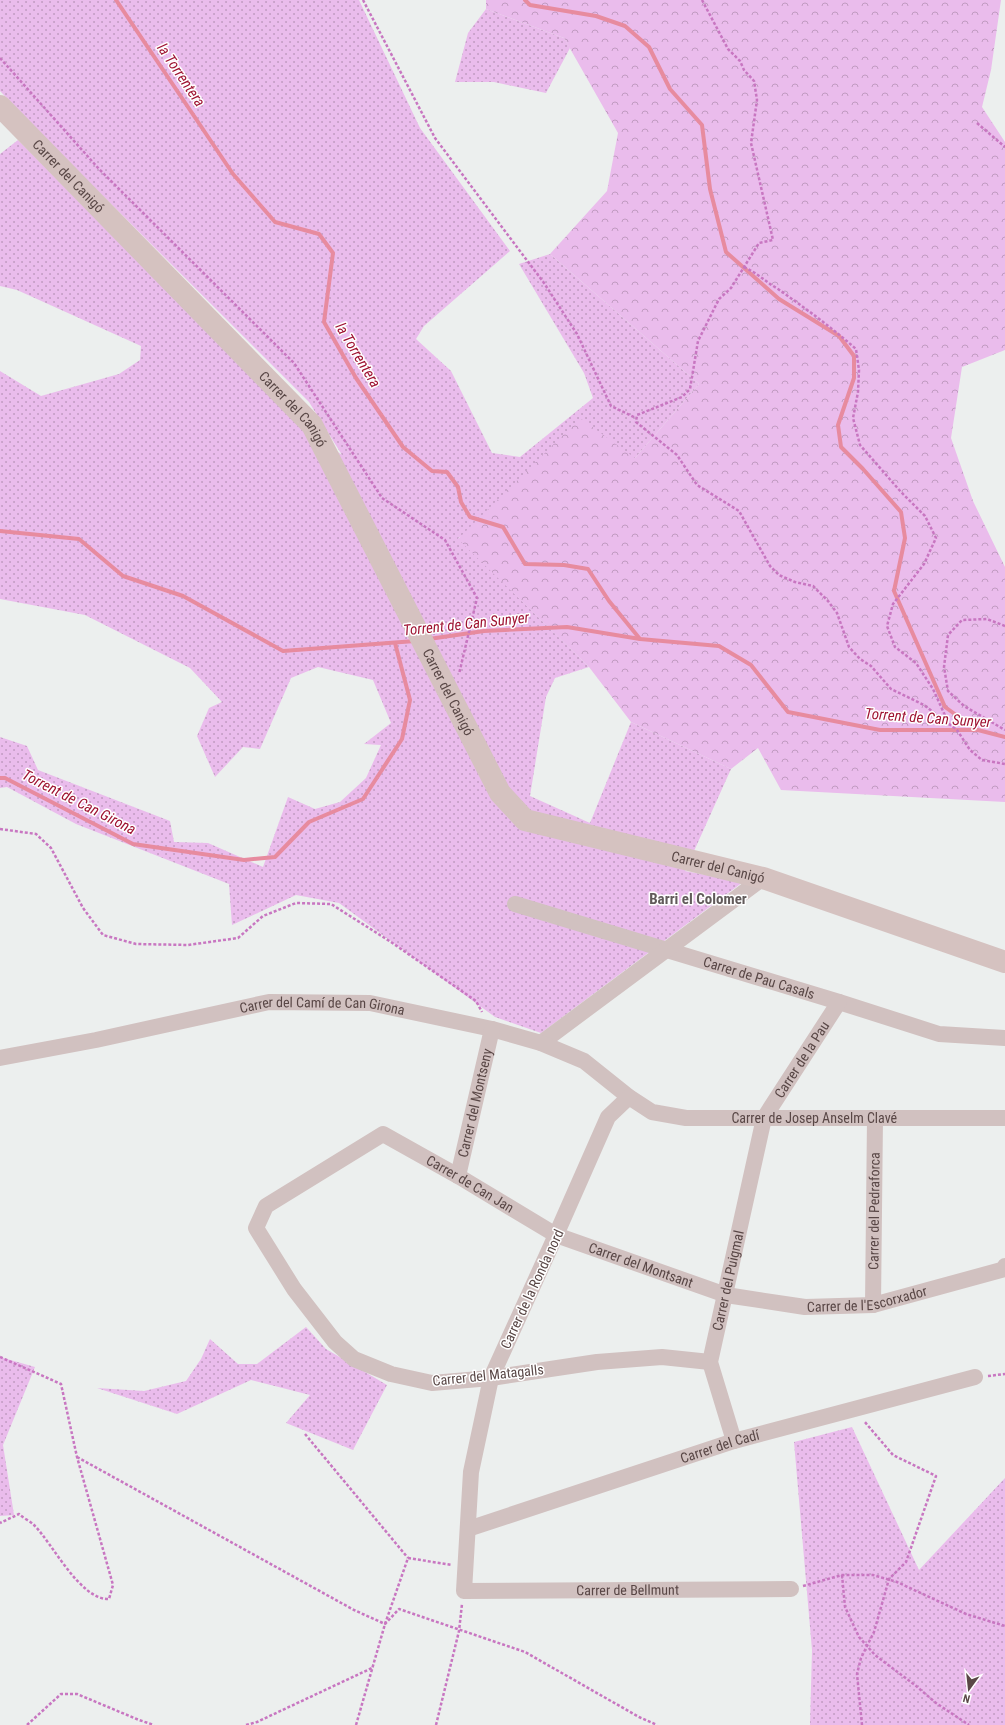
<svg xmlns="http://www.w3.org/2000/svg" width="1005" height="1725" font-family="'Roboto Condensed',sans-serif">
  <style>
    .grass { fill: url(#grass-dots) }
    .forest { fill: url(#forest-crowns) }
    .lines { fill: none; stroke-linecap: round; stroke-linejoin: round }
    .stream { stroke: #e78b9f; stroke-width: 4 }
    .path { stroke: #c876c1; stroke-width: 2.5; stroke-dasharray: 3 2; stroke-linecap: butt }
    .street { stroke: #d1c1c0; stroke-width: 16 }
    .secondary { stroke: #d5c2c0; stroke-width: 22 }
    .labels { text-anchor: middle; stroke-width: 3; stroke-linejoin: round; paint-order: stroke }
    .street-label { font-size: 14px; fill: #594746; stroke: #fff }
    .water-label { font-size: 15px; font-style: italic; fill: #9f1332; stroke: #fff }
    .neighbourhood-label { font-size: 15px; font-weight: bold; fill: #615a5a; stroke: #fff }
  </style>
  <defs>
    <pattern id="grass-dots" width="8" height="8" patternUnits="userSpaceOnUse"><rect width="8" height="8" fill="#eabcec"/><path d="M2 2h.1M6 6h.1" fill="none" stroke="#c19bc1" stroke-width="1.8" stroke-linecap="round"/></pattern>
    <pattern id="forest-crowns" width="20" height="18" patternUnits="userSpaceOnUse"><rect width="20" height="18" fill="#eabcec"/><path d="M2 6a3 3 0 1 1 6 0M12 15a3 3 0 1 1 6 0" fill="none" stroke="#c19bc1"/></pattern>
  </defs>
  <rect width="100%" height="100%" fill="#ecefee"/>
  <!-- grass -->
  <g class="grass">
    <path d="M0 0H359L420 128 510 251 424 326 416 339 451 371 492 453 520 457 593 398 584 373 519 264 550 254 699 384 635 458 458 538 589 667 555 678 546 697 530 796 590 823 631 722 731 769 685 871 743 882 541 1033 495 1017 339 903 296 895 232 925 229 884 76 824 7 787 0 788V737L27 746 38 770 170 821 174 842 208 843 263 867 288 797 315 809 340 802 366 778 381 745 364 744 391 723 373 680 318 667 291 678 260 749 243 747 215 777 197 736 209 708 222 702 190 668 85 615 0 599V371L41 396 119 374 140 360 141 346 17 290 0 286V154L18 140 299 424 342 455 309 402 65 158 0 91Z"/>
    <path d="M486 9 564 38 570 48 546 93 494 82H455L468 33Z"/>
    <path d="M306 1327 326 1349 387 1385 353 1450 286 1423 310 1395 251 1380 177 1414 97 1388 144 1391 186 1381 201 1359 210 1339 238 1364H257Z"/>
    <path d="M0 1357 35 1367 3 1445 14 1515 0 1516Z"/>
    <path d="M852 1427 919 1570 1005 1478V1725H810L812 1650 794 1442Z"/>
  </g>
  <!-- forest -->
  <path class="forest" d="M486 0H1001L991 70 982 107 1005 142V350L962 367 951 438 973 501 1005 567V802L781 790 758 748 731 769 631 722 589 667 458 539 580 418 635 458 699 384 550 254 607 191 618 133 564 38 486 9Z"/>
  <g class="lines">
    <!-- stream -->
    <g class="stream">
      <path d="M116 0 233 174 275 222 319 234 333 253 324 322 356 378 403 447 432 471 447 472 458 487 461 502 470 517 503 527 525 564 564 565 588 569 609 601 640 639"/>
      <path d="M525 0 530 5 596 16 625 26 649 47 670 89 702 125 710 189 726 252 779 299 839 336 854 356V378L838 425 841 447 863 469 901 512 905 538 894 591 945 707 977 730"/>
      <path d="M0 531 79 539 123 576 183 596 283 651 415 641"/>
      <path d="M429 639 484 631 567 627 640 639 719 646 751 665 788 712 880 730H978L1005 737"/>
      <path d="M0 778H5L133 844 244 860 275 857 309 822 363 799 402 739 410 700 395 643"/>
    </g>
    <!-- path -->
    <g class="path">
      <path d="M363 0 435 138 544 283 577 334 611 406 636 418"/>
      <path d="M702 0 728 49 740 61 744 70 754 81 757 100 751 143 773 240 759 243 731 288 719 299 698 341 690 389 682 397 637 415 636 422 677 455 697 485 739 511 770 566 779 575 795 582 813 586 828 601 837 613 849 647 860 659 871 666 891 689 924 705 949 724 957 730 970 750 982 760 1005 764"/>
      <path d="M0 58 99 169 294 363 382 498 445 540 477 598 459 674"/>
      <path d="M977 123 1005 147"/>
      <path d="M744 267C757 273 766 282 778 289 805 308 831 327 856 349L859 370 858 392 853 418 860 445 901 492 925 516 936 538 924 564 893 604 887 626 895 647 916 663 933 689 948 722"/>
      <path d="M1005 626 987 619 962 620 948 635 944 667 948 691 964 706 1005 730"/>
      <path d="M0 829 36 834 51 848 83 908 103 935 136 944 188 945 238 938 263 916 296 903 331 904 391 942 476 1001 482 1012"/>
      <path d="M0 1357 61 1384 77 1457 113 1585 109 1599C80 1600 53 1544 34 1525 30 1521 23 1518 19 1514L0 1523"/>
      <path d="M988 1376 1005 1374"/>
      <path d="M305 1434 408 1558"/>
      <path d="M77 1457 354 1610 385 1624 399 1609 525 1652 639 1717 657 1725"/>
      <path d="M842 1575 845 1607 859 1637 875 1655 915 1685 936 1703 969 1725"/>
      <path d="M803 1586 842 1575H873L897 1582 966 1614 1005 1626"/>
      <path d="M27 1725 61 1694H77L139 1720 154 1725"/>
      <path d="M246 1725 257 1722 372 1668"/>
      <path d="M356 1725 385 1624 408 1558 452 1565"/>
      <path d="M436 1725 459 1631 462 1604"/>
      <path d="M862 1725 857 1674 861 1658 874 1632 889 1579 906 1562 936 1476 893 1455 864 1421"/>
    </g>
    <!-- street -->
    <g class="street">
      <path id="s1" d="M515 904 839 1002 939 1034 1005 1038"/>
      <path d="M541 1043 763 878"/>
      <path id="s2" d="M0 1058 96 1040 269 1002 370 1003 492 1029 541 1043 584 1061 629 1097 652 1112 686 1118H1005"/>
      <path id="s3" d="M629 1097 608 1117 556 1235 491 1378 471 1472 464 1591 791 1589"/>
      <path id="s4" d="M458 1176 492 1029"/>
      <path id="s5" d="M873 1305 875 1118"/>
      <path id="s6" d="M710 1362 662 1357 597 1362 491 1378 432 1383 391 1374 354 1359 335 1342 294 1289 256 1228 266 1206 383 1134 458 1176 556 1235 726 1295 805 1307 873 1305 1005 1269V1266"/>
      <path id="s7" d="M734 1441 710 1362 764 1118 839 1002"/>
      <path id="s8" d="M468 1529 734 1441 975 1377"/>
    </g>
    <!-- secondary -->
    <path class="secondary" id="s9" d="M0 106 312 425 500 793 525 820 763 878 1005 962"/>
  </g>
  <g class="labels">
    <!-- street labels -->
    <g class="street-label">
      <text dy="5" stroke="none"><textPath href="#s9" startOffset="98">Carrer del Canigó</textPath></text>
      <text dy="5" stroke="none"><textPath href="#s9" startOffset="422">Carrer del Canigó</textPath></text>
      <text dy="5" stroke="none"><textPath href="#s9" startOffset="746">Carrer del Canigó</textPath></text>
      <text dy="5" stroke="none"><textPath href="#s9" startOffset="1095">Carrer del Canigó</textPath></text>
      <text dy="5" stroke="none"><textPath href="#s1" startOffset="255">Carrer de Pau Casals</textPath></text>
      <text dy="5" stroke="none"><textPath href="#s2" startOffset="328">Carrer del Camí de Can Girona</textPath></text>
      <text dy="5" stroke="none"><textPath href="#s7" startOffset="402">Carrer de la Pau</textPath></text>
      <text dy="5" stroke="none"><textPath href="#s4" startOffset="75">Carrer del Montseny</textPath></text>
      <text dy="5" stroke="none"><textPath href="#s2" startOffset="846">Carrer de Josep Anselm Clavé</textPath></text>
      <text dy="5" stroke="none"><textPath href="#s6" startOffset="788">Carrer de Can Jan</textPath></text>
      <text dy="5" stroke="none"><textPath href="#s5" startOffset="94">Carrer del Pedraforca</textPath></text>
      <text dy="5" stroke="none"><textPath href="#s6" startOffset="978">Carrer del Montsant</textPath></text>
      <text dy="5" stroke="none"><textPath href="#s7" startOffset="166">Carrer del Puigmal</textPath></text>
      <text transform="translate(532 1289) rotate(-65)" y="5">Carrer de la Ronda nord</text>
      <text dy="5" stroke="none"><textPath href="#s6" startOffset="1211">Carrer de l'Escorxador</textPath></text>
      <text transform="translate(488 1375) rotate(-6)" y="5">Carrer del Matagalls</text>
      <text dy="5" stroke="none"><textPath href="#s8" startOffset="265">Carrer del Cadí</textPath></text>
      <text dy="5" stroke="none"><textPath href="#s3" startOffset="694">Carrer de Bellmunt</textPath></text>
    </g>
    <!-- water labels -->
    <g class="water-label">
      <text transform="translate(181 75) rotate(56)" y="5">la Torrentera</text>
      <text transform="translate(358 355) rotate(59)" y="5">la Torrentera</text>
      <text transform="translate(466 624) rotate(-6)" y="5">Torrent de Can Sunyer</text>
      <text transform="translate(928 718) rotate(4)" y="5">Torrent de Can Sunyer</text>
      <text transform="translate(79 802) rotate(27)" y="5">Torrent de Can Girona</text>
    </g>
    <!-- neighbourhood labels -->
    <g class="neighbourhood-label">
      <text x="698" y="904">Barri el Colomer</text>
    </g>
  </g>
  <!-- north arrow -->
  <g transform="translate(969 1689) rotate(195)" stroke="#ffffff" stroke-width="3" paint-order="stroke">
  <path d="M0-3L7 15L0 10L-7 15Z" fill="#594746"/>
  <text y="-6" font-size="11" font-weight="bold" text-anchor="middle" fill="#594746">N</text>
  </g>
</svg>
